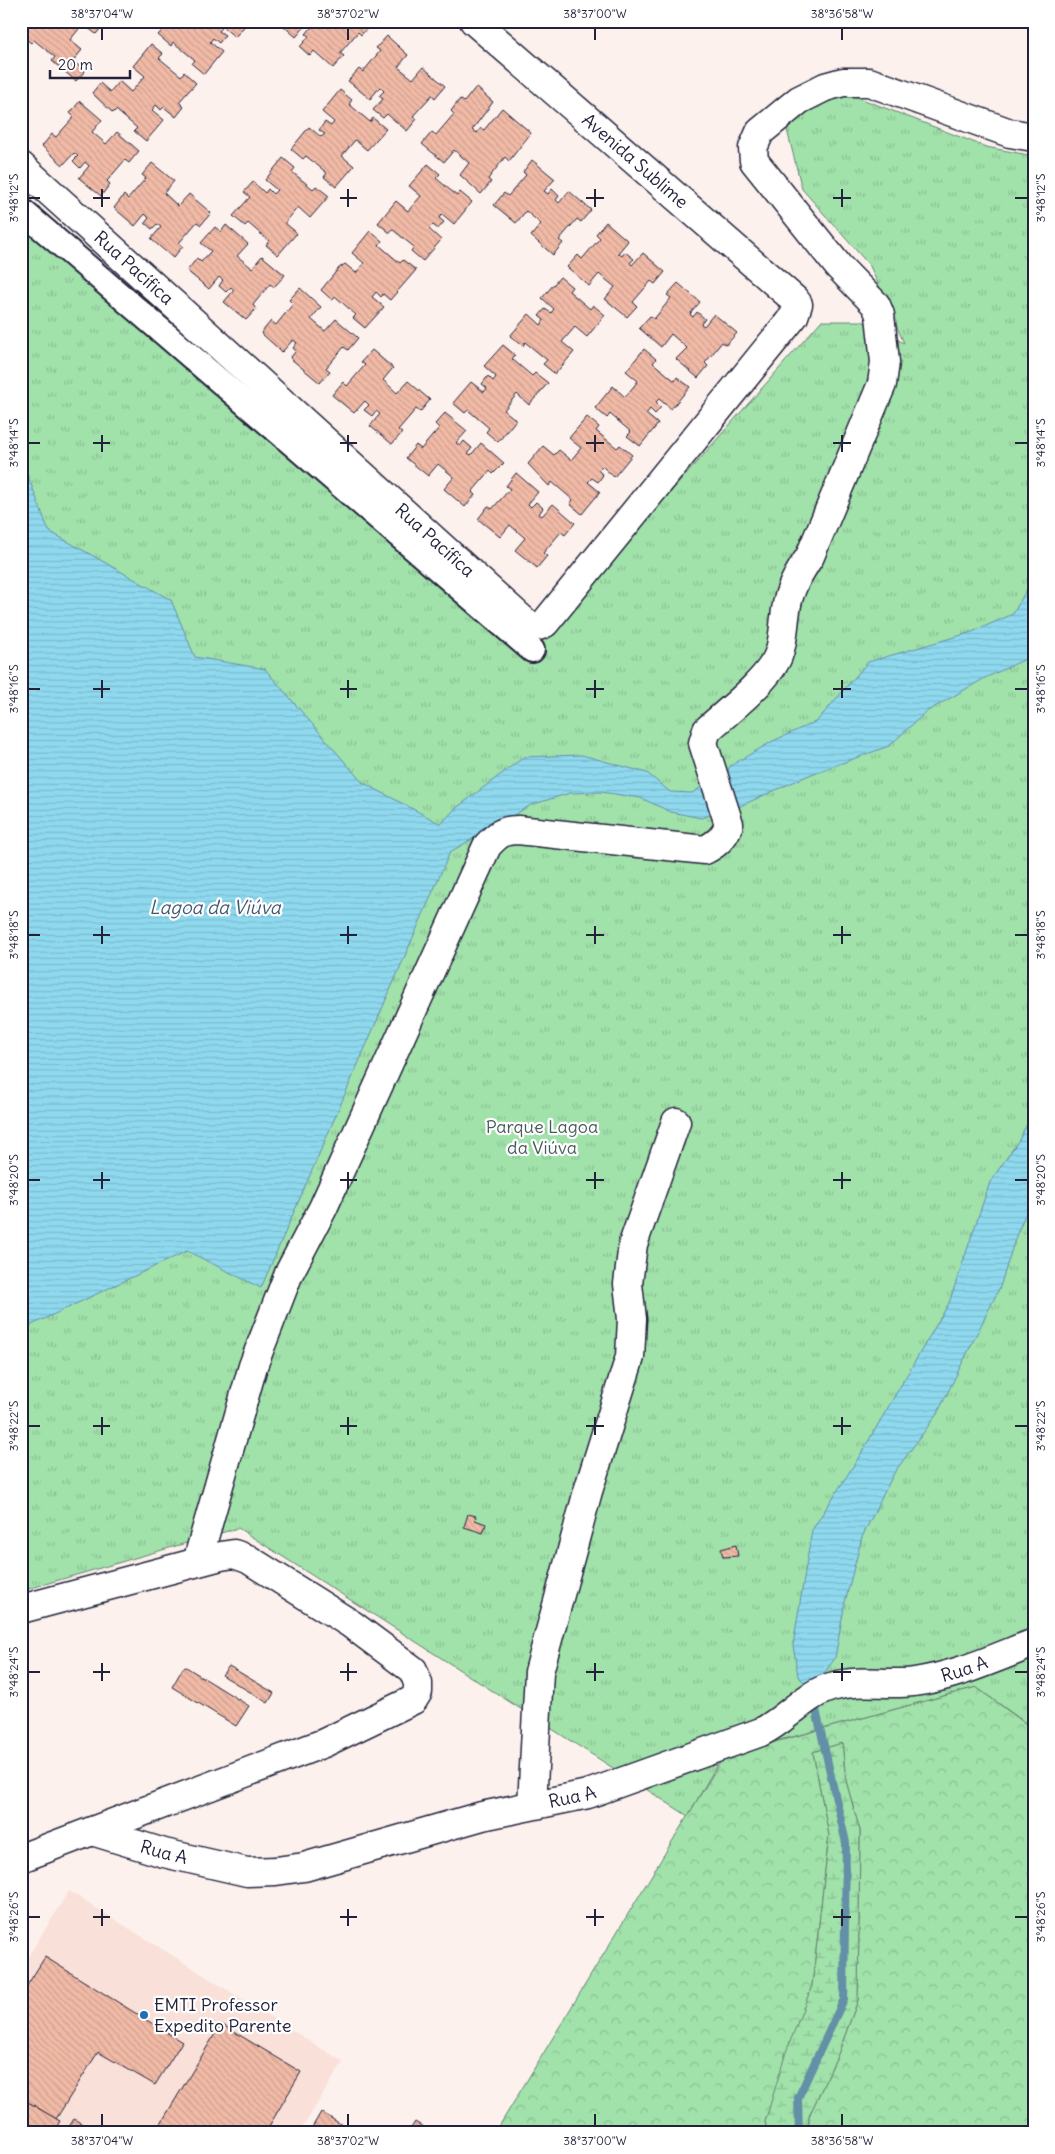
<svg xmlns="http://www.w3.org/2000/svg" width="1055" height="2154" font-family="Delius,sans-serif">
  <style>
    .built { fill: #f9e0d8 }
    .forest { fill: url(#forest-crowns); stroke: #628272 }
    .wetland { fill: url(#wetland-marsh); stroke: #628272 }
    .park { fill: url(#park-tufts); stroke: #628272 }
    .water { fill: url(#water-rules); stroke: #6390a7 }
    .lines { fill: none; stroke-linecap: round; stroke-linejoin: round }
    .stream { stroke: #6390a7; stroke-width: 8 }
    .building { fill: url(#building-back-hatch); stroke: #22223b }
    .pedestrian-casing { stroke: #22223b; stroke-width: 28 }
    .minor-casing { stroke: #22223b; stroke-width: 31 }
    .pedestrian { stroke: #fff; stroke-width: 24 }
    .minor { stroke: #fff; stroke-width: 28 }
    .ticks { fill: none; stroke: #22223b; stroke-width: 2 }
    .poi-dot { fill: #1f6fb2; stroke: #fff; stroke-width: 2 }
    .labels { text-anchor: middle; stroke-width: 4.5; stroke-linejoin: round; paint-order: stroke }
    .street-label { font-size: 18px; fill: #22223b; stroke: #fff }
    .park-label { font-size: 18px; fill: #485b5c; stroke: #fff }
    .poi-label { font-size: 18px; fill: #22223b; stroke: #fff; text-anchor: start }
    .water-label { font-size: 19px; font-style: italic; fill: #435971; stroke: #fff }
    .neatline { fill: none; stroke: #22223b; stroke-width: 2 }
    .ticks-label { font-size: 12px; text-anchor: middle; fill: #22223b }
  </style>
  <defs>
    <pattern id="forest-crowns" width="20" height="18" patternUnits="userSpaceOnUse" patternTransform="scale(1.25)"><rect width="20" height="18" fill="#a1e1aa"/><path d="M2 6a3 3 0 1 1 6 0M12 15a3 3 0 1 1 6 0" fill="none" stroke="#8ac193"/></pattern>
    <pattern id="wetland-marsh" width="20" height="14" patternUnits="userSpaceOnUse" patternTransform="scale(1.25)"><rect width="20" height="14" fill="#a1e1aa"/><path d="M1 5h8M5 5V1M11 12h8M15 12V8" fill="none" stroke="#8ac193"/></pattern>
    <pattern id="park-tufts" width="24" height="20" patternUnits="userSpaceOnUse" patternTransform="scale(1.25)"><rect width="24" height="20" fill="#a1e1aa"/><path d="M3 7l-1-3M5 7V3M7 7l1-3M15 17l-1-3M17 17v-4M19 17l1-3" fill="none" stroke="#8ac193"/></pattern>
    <pattern id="water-rules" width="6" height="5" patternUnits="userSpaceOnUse" patternTransform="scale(1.25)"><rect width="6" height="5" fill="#8fd9ef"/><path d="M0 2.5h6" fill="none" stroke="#7bbace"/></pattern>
    <pattern id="building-back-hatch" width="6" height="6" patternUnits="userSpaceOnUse" patternTransform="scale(1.25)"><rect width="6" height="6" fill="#f1baa6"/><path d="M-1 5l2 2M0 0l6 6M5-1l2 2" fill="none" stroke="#cea090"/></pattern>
  </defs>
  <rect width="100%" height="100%" fill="#fcf1ed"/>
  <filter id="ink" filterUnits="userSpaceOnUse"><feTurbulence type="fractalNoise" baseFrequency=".02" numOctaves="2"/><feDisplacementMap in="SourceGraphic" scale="10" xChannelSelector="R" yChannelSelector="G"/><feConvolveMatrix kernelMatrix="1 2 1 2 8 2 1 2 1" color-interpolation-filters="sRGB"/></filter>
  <g filter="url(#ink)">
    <!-- built -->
    <path class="built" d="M69 1891 343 2062 299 2133H21V1968Z"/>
    <!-- forest -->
    <path class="forest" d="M976 1687 1034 1730V2133H808L809 2116 838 2054 858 2000 860 1831 846 1781 842 1743 813 1752 829 1835 812 1986 765 2122 768 2133H495L724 1756Z"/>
    <!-- wetland -->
    <path class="wetland" d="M842 1743 846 1781 860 1831 858 2000 838 2054 809 2116 808 2133H768L765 2122 786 2052 812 1986 829 1835 813 1752Z"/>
    <!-- park -->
    <path class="park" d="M849 94 986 147 1034 156V1729L976 1687 804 1734 723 1754 688 1816 238 1528 21 1591V192L537 644 821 321H862L904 343 870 266 802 189 783 114Z"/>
    <!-- water -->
    <g class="water">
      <path d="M21 458 49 531 171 600 195 657 265 669 362 782 441 824 455 809 524 757 582 755 647 773 670 792 692 793 706 784 716 813 701 818 671 812 641 798 601 792 570 793 531 805 450 852 261 1288 187 1251 21 1330Z"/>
      <path d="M1034 576V655L985 678 926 712 889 746 809 775 738 807 726 776 730 766 773 741 817 721 868 662 972 632 1013 614Z"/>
      <path d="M1034 1110V1194L1016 1236 1000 1287 937 1414 894 1473 862 1537 845 1602 835 1658 812 1691 798 1676 793 1645 812 1530 859 1457 949 1303 990 1182 1019 1140Z"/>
    </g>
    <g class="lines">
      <!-- stream -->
      <path class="stream" d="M799 2133 798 2098 844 1999 846 1843 814 1701"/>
    </g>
    <!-- building -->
    <g class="building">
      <path d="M29 21H107L96 34 83 24 70 40 82 50 73 61 85 71 76 81 52 61 55 57 45 49 34 40 31 43 21 35V30Z"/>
      <path d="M171 21H186L189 24 192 21H249L235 37 223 27 219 31 225 35 219 43 213 38 210 42 222 52 204 74 192 64 195 60 173 42 171 46 158 35Z"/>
      <path d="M278 21H370L372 23 361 35 358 32 340 53 344 56 333 68 314 51 310 56 300 47 309 36 306 34 311 28 307 24 296 37Z"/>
      <path d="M387 36 408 55 398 67 413 79 423 67 445 86 435 98 432 95 413 116 417 119 407 131 387 114 383 118 373 110 383 99 379 96 384 91 380 87 370 99 348 81 359 69 363 72 380 51 376 48Z"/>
      <path d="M151 44 163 54 159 58 181 76 184 72 196 83 179 102 184 107 176 117 164 107 161 110 156 105 152 110 164 120 146 141 134 131 137 128 116 110 113 113 92 93 100 83 110 92 119 81 131 92 145 76 133 66Z"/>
      <path d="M476 87 493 102 472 130 477 133 481 128 484 130 502 108 531 133 509 161 505 157 488 179 491 182 481 194 460 175 469 163 454 150 444 162 422 144 432 132 436 135 454 114 451 111 460 99 464 102Z"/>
      <path d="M340 90 352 100 349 104 370 122 373 118 386 129 367 150 355 140 342 156 354 166 336 187 324 177 327 173 306 156 303 159 291 149 309 127 321 137 325 134 319 130 325 122 331 126 334 122 322 112Z"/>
      <path d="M80 101 102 120 92 132 106 144 117 132 139 151 129 163 125 160 107 181 110 184 101 196 79 178 89 166 85 162 80 168 73 161 78 156 74 153 63 165 42 146 52 134 56 137 74 117 70 113Z"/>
      <path d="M283 158 295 168 292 172 313 189 316 186 329 196 310 218 298 207 285 223 297 233 278 255 266 245 269 241 248 223 245 226 233 216 250 197 244 192 253 182 265 193 268 189 273 194 277 190 265 180Z"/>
      <path d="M532 160 555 179 544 191 548 194 552 189 559 196 556 200 559 203 569 191 591 210 581 222 577 219 559 240 563 243 553 255 531 236 541 224 526 211 516 223 494 205 504 193 508 196 526 175 523 172Z"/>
      <path d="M152 163 174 181 164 193 178 206 189 194 211 213 201 225 197 222 179 243 183 246 173 258 151 239 161 227 157 224 152 229 145 223 149 218 145 214 135 226 114 208 124 195 128 199 146 178 142 175Z"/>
      <path d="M428 164 440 174 436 178 457 196 460 192 472 202 454 224 442 214 439 218 444 222 438 229 433 225 429 229 441 240 423 261 411 251 414 247 392 229 390 233 378 223 396 201 408 211 421 196 409 186Z"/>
      <path d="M606 222 628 241 618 253 622 256 625 252 634 259 630 263 632 265 643 253 665 272 655 284 651 281 633 302 637 306 627 317 605 299 615 287 599 274 589 286 567 267 578 255 582 259 600 238 596 234Z"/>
      <path d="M226 225 248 244 237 256 252 268 262 256 285 275 274 287 270 284 253 305 256 309 246 320 224 302 234 290 231 287 226 292 219 286 223 280 219 277 209 289 187 271 197 258 201 262 211 251 201 243 215 227 221 232Z"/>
      <path d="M370 231 382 241 379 245 400 263 403 260 416 270 390 300 383 294 381 297 376 292 372 297 384 307 365 328 353 318 356 315 336 297 332 300 321 290 339 268 345 264 356 273 364 263 352 253Z"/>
      <path d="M560 277 572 287 569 291 590 309 593 305 605 315 587 337 575 327 562 342 574 352 555 374 543 364 547 360 525 342 523 346 510 336 529 314 541 325 544 320 539 316 545 309 551 313 554 309 542 298Z"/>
      <path d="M678 283 700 302 690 314 693 317 697 312 705 319 701 324 704 326 714 314 737 333 726 345 722 342 705 363 708 366 698 378 676 359 687 348 671 334 661 347 639 328 650 316 654 319 671 298 667 295Z"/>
      <path d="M300 288 321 307 311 319 325 331 336 319 358 338 348 350 344 347 326 368 330 371 320 383 290 358 296 351 293 348 297 343 293 340 282 352 261 333 271 321 276 325 293 304 289 300Z"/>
      <path d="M503 345 515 355 512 359 532 376 535 373 548 383 529 405 517 394 504 410 516 420 498 442 486 432 489 428 468 410 465 413 453 403 471 382 484 392 487 388 482 384 488 376 493 381 496 377 484 366Z"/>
      <path d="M644 349 656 359 653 363 675 381 677 377 690 387 671 409 659 399 656 402 661 407 655 414 650 409 646 414 658 424 640 446 627 436 631 432 610 414 607 418 595 408 613 386 625 397 638 381 626 371Z"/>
      <path d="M372 350 393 368 383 380 397 393 408 381 430 400 420 412 416 409 398 430 402 433 392 444 370 426 380 414 376 411 372 416 364 410 369 405 365 401 354 413 332 395 343 382 347 386 365 365 361 362Z"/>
      <path d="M445 413 467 431 456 443 460 446 464 441 472 448 468 453 471 455 481 443 504 463 493 474 490 471 472 492 475 495 465 507 444 489 454 477 438 464 428 476 406 458 416 445 421 449 439 428 435 424Z"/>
      <path d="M587 417 599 427 596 431 617 448 620 445 632 455 614 477 602 466 598 470 603 475 598 482 592 478 588 482 600 492 582 514 570 504 573 500 552 482 549 486 528 464 543 446 554 455 559 450 571 460 581 448 569 438Z"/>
      <path d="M516 473 538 492 528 504 531 507 536 502 543 508 539 514 542 516 553 504 575 523 565 535 561 532 543 553 547 556 537 568 515 550 525 538 510 525 500 537 478 519 488 506 492 509 510 489 506 486Z"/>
      <path d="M468 1514 476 1516 475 1520 486 1524 483 1533 464 1527Z"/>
      <path d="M736 1545 738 1556 723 1557 721 1549Z"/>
      <path d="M229 1666 274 1693 268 1703 222 1675Z"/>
      <path d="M186 1667 249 1706 236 1726 172 1687 183 1668Z"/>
      <path d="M45 1957 182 2042 155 2085 98 2052 56 2119 21 2098V1995Z"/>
      <path d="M221 2024 301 2072 265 2133H155Z"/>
      <path d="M21 2098 60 2121 53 2133H21Z"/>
      <path d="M321 2112 355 2133H309Z"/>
      <path d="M74 2119 97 2133H65Z"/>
      <path d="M415 2122 433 2133H408Z"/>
    </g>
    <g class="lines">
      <defs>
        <path id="pedestrian" d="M21 210 532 650"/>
        <g id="minor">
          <path id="s1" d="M21 166 527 624C534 627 538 627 545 623L794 316 798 304 795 300 474 21"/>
          <path d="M197 1562 253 1366 289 1273 323 1208 487 846C497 835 502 830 518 830L705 850C717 844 725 837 729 824L703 743 707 730C727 712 768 680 778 656 785 639 783 619 788 600 792 584 801 570 810 556L882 384 885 362 880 315 876 305 839 267 754 161 753 148 760 132 799 100 825 87 843 82H869L1010 133 1034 137"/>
          <path d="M21 1609 221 1556 234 1554 248 1559 351 1624 413 1670 418 1683V1692L413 1700 324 1743 21 1858"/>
          <path d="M532 1805 539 1672 588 1491 630 1357 632 1319 628 1284 633 1244 676 1122"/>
          <path id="s2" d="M92 1831 164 1853 247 1872 276 1871 304 1867 482 1816 588 1794 761 1732C786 1720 804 1695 831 1687 862 1678 885 1686 914 1682 956 1676 995 1658 1034 1643"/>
        </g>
      </defs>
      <!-- pedestrian casing -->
      <use href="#pedestrian" class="pedestrian-casing"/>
      <!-- minor casing -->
      <use href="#minor" class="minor-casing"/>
      <!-- pedestrian -->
      <use href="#pedestrian" class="pedestrian"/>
      <!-- minor -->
      <use href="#minor" class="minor"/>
    </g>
  </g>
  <!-- ticks -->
  <path class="ticks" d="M102 28V40M348 28V40M595 28V40M842 28V40M102 189V207M348 189V207M595 189V207M842 189V207M28 198H40M93 198H110M340 198H357M586 198H604M833 198H851M1015 198H1028M102 435V452M348 435V452M595 435V452M842 435V452M28 443H40M93 443H110M340 443H357M586 443H604M833 443H851M1015 443H1028M102 680V698M348 680V698M595 680V698M842 680V698M28 689H40M93 689H110M340 689H357M586 689H604M833 689H851M1015 689H1028M102 926V944M348 926V944M595 926V944M842 926V944M28 935H40M93 935H110M340 935H357M586 935H604M833 935H851M1015 935H1028M102 1172V1189M348 1172V1189M595 1172V1189M842 1172V1189M28 1180H40M93 1180H110M340 1180H357M586 1180H604M833 1180H851M1015 1180H1028M102 1417V1435M348 1417V1435M595 1417V1435M842 1417V1435M28 1426H40M93 1426H110M340 1426H357M586 1426H604M833 1426H851M1015 1426H1028M102 1663V1681M348 1663V1681M595 1663V1681M842 1663V1681M28 1672H40M93 1672H110M340 1672H357M586 1672H604M833 1672H851M1015 1672H1028M102 1909V1926M348 1909V1926M595 1909V1926M842 1909V1926M28 1917H40M93 1917H110M340 1917H357M586 1917H604M833 1917H851M1015 1917H1028M102 2114V2126M348 2114V2126M595 2114V2126M842 2114V2126"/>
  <!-- markers -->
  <circle class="poi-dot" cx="144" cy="2015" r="5"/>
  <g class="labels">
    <!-- street labels -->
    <g class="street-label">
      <text transform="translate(635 161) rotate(41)" y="6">Avenida Sublime</text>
      <text dy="6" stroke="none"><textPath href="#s1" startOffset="152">Rua Pacífica</textPath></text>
      <text dy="6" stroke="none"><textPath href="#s1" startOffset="558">Rua Pacífica</textPath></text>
      <text dy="6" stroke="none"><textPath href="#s2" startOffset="914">Rua A</textPath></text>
      <text dy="6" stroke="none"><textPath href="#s2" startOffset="495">Rua A</textPath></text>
      <text dy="6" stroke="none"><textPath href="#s2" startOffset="75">Rua A</textPath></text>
    </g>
    <!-- park labels -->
    <g class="park-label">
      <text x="542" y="1133">Parque Lagoa<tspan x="542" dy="21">da Viúva</tspan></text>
    </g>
    <!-- poi labels -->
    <g class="poi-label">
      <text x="154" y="2011">EMTI Professor<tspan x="154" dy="21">Expedito Parente</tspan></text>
    </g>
    <!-- water labels -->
    <g class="water-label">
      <text x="215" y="914">Lagoa da Viúva</text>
    </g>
  </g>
  <!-- margin -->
  <rect width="1055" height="2154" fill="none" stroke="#fff" stroke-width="55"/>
  <!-- scale -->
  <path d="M50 70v8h80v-8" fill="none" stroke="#22223b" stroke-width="2.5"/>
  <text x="58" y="70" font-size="15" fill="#22223b" stroke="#ffffff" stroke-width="4" paint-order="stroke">20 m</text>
  <rect x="28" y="28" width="1000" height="2098" class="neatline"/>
  <g class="ticks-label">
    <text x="102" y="18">38°37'04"W</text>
    <text x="348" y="18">38°37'02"W</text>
    <text x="595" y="18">38°37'00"W</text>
    <text x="842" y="18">38°36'58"W</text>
    <text transform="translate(14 198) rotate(-90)" y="4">3°48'12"S</text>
    <text transform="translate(1041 198) rotate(-90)" y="4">3°48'12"S</text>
    <text transform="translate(14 443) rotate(-90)" y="4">3°48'14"S</text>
    <text transform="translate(1041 443) rotate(-90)" y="4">3°48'14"S</text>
    <text transform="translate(14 689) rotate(-90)" y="4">3°48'16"S</text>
    <text transform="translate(1041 689) rotate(-90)" y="4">3°48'16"S</text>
    <text transform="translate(14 935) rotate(-90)" y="4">3°48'18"S</text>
    <text transform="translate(1041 935) rotate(-90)" y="4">3°48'18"S</text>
    <text transform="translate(14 1180) rotate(-90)" y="4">3°48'20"S</text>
    <text transform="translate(1041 1180) rotate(-90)" y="4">3°48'20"S</text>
    <text transform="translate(14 1426) rotate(-90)" y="4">3°48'22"S</text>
    <text transform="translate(1041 1426) rotate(-90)" y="4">3°48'22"S</text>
    <text transform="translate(14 1672) rotate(-90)" y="4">3°48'24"S</text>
    <text transform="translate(1041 1672) rotate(-90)" y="4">3°48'24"S</text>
    <text transform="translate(14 1917) rotate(-90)" y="4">3°48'26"S</text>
    <text transform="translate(1041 1917) rotate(-90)" y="4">3°48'26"S</text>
    <text x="102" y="2145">38°37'04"W</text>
    <text x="348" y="2145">38°37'02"W</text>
    <text x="595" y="2145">38°37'00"W</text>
    <text x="842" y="2145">38°36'58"W</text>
  </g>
</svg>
